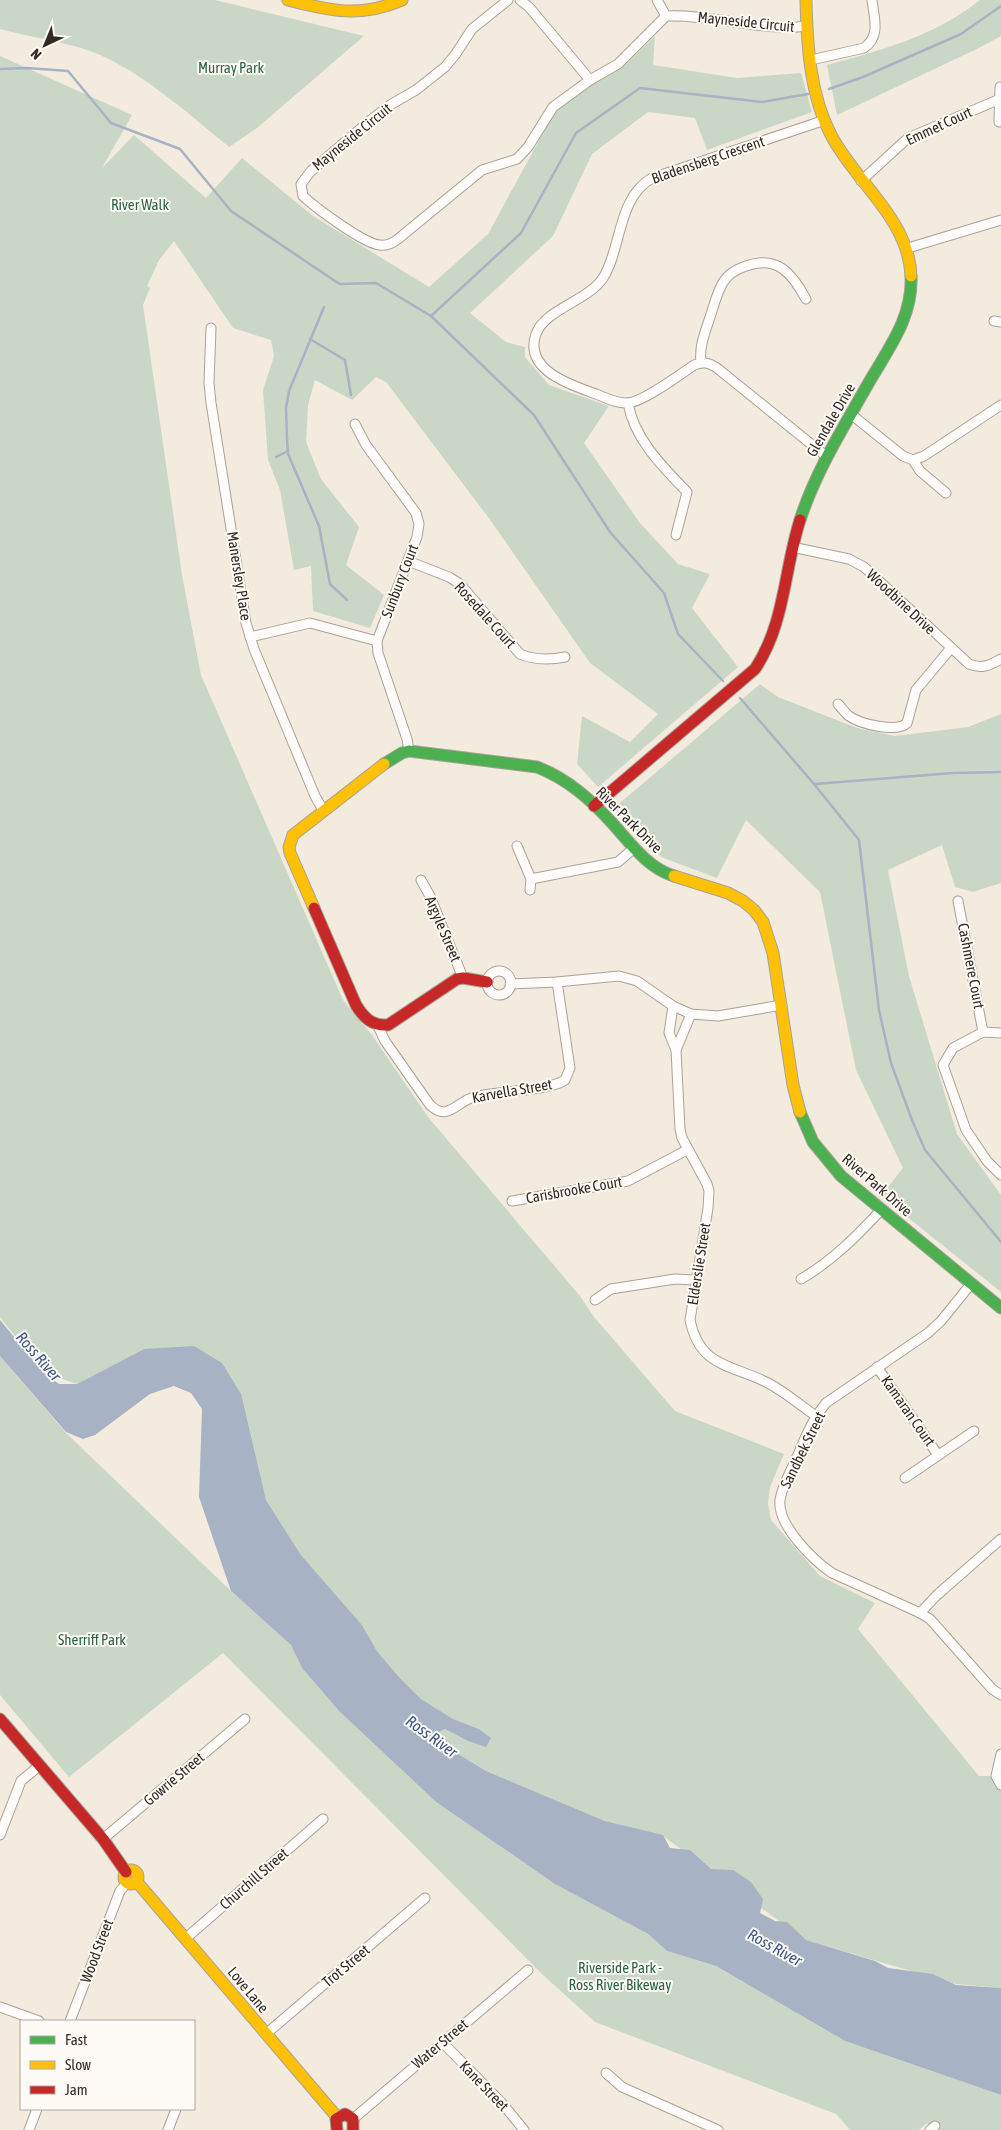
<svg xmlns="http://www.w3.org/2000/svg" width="1001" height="2130" font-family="'Asap Condensed',sans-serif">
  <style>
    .green { fill: #cbd7c6 }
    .water { fill: #a7b2c4 }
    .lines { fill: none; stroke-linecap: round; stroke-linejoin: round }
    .stream { stroke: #a7b2c4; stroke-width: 2.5 }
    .street-casing { stroke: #a9a299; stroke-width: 11 }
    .fast-casing { stroke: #a9a299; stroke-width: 13 }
    .slow-casing { stroke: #a9a299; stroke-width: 13 }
    .jam-casing { stroke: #a9a299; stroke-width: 13 }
    .street { stroke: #fdfcfa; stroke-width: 9 }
    .fast { stroke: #4caf50; stroke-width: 11 }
    .slow { stroke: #ffc107; stroke-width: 11 }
    .jam { stroke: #c62828; stroke-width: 11 }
    .labels { text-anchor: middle; stroke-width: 4; stroke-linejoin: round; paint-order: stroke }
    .street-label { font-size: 15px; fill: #312b23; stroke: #fefbf7 }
    .park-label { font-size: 15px; fill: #2c6543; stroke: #fefbf7 }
    .water-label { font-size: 16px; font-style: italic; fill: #3d5785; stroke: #fefbf7 }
  </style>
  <rect width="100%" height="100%" fill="#f3ebde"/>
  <!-- green -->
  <g class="green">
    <path d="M0 0H215L364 36 257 128 229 147C190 115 138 68 90 51 61 41 29 37 0 29Z"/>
    <path d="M980 0H1001V36L981 47 837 115 827 65C880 51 937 35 980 0Z"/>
    <path d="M655 36 653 65 737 78 801 73 812 112 707 150 695 118 648 112 592 154 553 236 470 313 506 342 525 347V357L549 385 609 406 584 443 640 523 678 564 710 574 692 608 738 667 598 787 577 764 582 716 630 742 658 714 590 663 491 521 386 382 376 377 352 400 315 380 308 405 306 442 321 479 359 527 346 565 384 595 370 628 313 611 311 566 294 570 280 490 268 460 263 390 274 356 271 340 233 328 174 241 159 260 147 286 150 288 143 305 182 575 201 675 343 1000 372 1035 428 1117 580 1296 594 1317 675 1411 784 1454 770 1487 768 1504 771 1520 820 1576 875 1603 858 1629 979 1776H991L1001 1791V1988L956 1984 805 1940 663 1836 605 1821 486 1771 450 1749 435 1734 445 1729 468 1741 479 1729 453 1719 421 1699 398 1676 377 1651 362 1625 301 1555 266 1500 222 1363 144 1349 77 1384 44 1373 0 1317V56L132 115 102 168 134 135 206 198 242 158 313 216 429 287 488 234 554 113 575 95 625 65Z"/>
    <path d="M760 684 778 697 857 728 895 736 968 727 1001 714V883L973 892 955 887 942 845 888 870 909 976 957 1134 1001 1195V1292L881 1196 903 1168 856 1070 820 892 746 820 717 878 661 857 614 808Z"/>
    <path d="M0 1356 66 1433 231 1591 291 1645 302 1668 339 1711 436 1802 555 1884 648 1934 667 1951 716 1966 845 2041 1001 2095V2130H937L927 2123 919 2130H850L836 2114 595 2022 543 1975 223 1653 69 1777 0 1695Z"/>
  </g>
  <!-- water -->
  <path class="water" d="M0 1320 44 1373 59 1384H77L144 1349 194 1346 222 1363 241 1394 266 1500 301 1555 362 1625 377 1651 398 1676 421 1699 453 1719 479 1729 491 1738 486 1747 468 1741 445 1729 435 1734 450 1749 486 1771 605 1821 663 1835 670 1848 690 1850 711 1869 733 1870 751 1882 763 1899 760 1913 775 1921 787 1922 806 1940 875 1961 888 1968 933 1974 956 1985 1001 1988V2095L845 2041 716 1966 667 1951 648 1934 555 1884 436 1802 339 1711 302 1668 291 1645 231 1591 199 1497 202 1409 191 1393 174 1386 150 1394 95 1435 83 1439 66 1432 0 1356Z"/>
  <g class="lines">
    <!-- stream -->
    <g class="stream">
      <path d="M0 69 27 68 68 71 111 123 180 149 231 211 335 281 340 284 376 283 431 316 534 415 610 532 664 593 678 634 723 681"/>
      <path d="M829 89 863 77 961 34 1001 6"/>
      <path d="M324 307 289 391 286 408 287 439 288 454 319 526 330 584 347 600"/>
      <path d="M431 316 521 233 576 133 640 88 762 102 808 94"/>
      <path d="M310 339 345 360 351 395"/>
      <path d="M276 457 288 451"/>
      <path d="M740 698 814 784 859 840 879 1010 891 1063 912 1120 925 1150 1001 1242"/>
      <path d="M815 784 953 773 1001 772"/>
    </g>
    <defs>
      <g id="street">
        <path d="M508 0 472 29 455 55 445 67 416 90 390 105 372 119 311 171 301 184 303 196C316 208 364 244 380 245 387 246 393 243 398 239L482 170 517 159 528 147 553 107 590 80 618 64 666 16C713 14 760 32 807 26"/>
        <path d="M520 0 529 7 590 80"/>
        <path d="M657 0 666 16"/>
        <path d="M811 60 864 48C881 36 874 18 872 0"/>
        <path d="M825 120 652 178C617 198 622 248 603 278 588 301 545 309 536 334 523 370 571 385 596 394 606 398 618 404 628 403 643 402 681 374 694 365 704 361 709 363 717 368L827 457"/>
        <path d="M999 122 1000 87"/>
        <path d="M861 181 908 138 1000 99"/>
        <path d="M908 248 1001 220"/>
        <path d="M994 321 1001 322"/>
        <path d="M211 328 209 383 211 403 246 623 254 649 315 796 323 810"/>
        <path d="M701 362C699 346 705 333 710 317 714 306 717 291 724 281 729 273 737 269 746 266 777 255 792 273 806 299"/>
        <path d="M628 403C634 439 663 467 687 492L676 535"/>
        <path d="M852 415 903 456 913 460 920 471 946 493"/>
        <path d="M355 424 366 445 416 513 419 524 417 537 377 641 378 653 407 739 409 751"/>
        <path d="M913 460 924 456 1001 405"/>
        <path d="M792 547 849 559 864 567 969 664C981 669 989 666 1001 659"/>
        <path d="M408 561 449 577 460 584 520 654C534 660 550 660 565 657"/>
        <path d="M250 637 310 623 377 641"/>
        <path d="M838 704C842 708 845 713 849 716 860 724 897 733 907 723L916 690 951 648"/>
        <path d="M517 846 531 879 530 890"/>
        <path d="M531 879 613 863 618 862 634 848"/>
        <path d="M421 880 430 896 463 978"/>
        <path d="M958 901 983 1032"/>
        <circle cx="499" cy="983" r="12"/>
        <path d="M510 984 557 982 619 976 637 981 673 1006 691 1014 718 1016 782 1005"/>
        <path d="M673 1006 669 1033 676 1050 680 1129 682 1138 707 1184 709 1191 708 1208 690 1320C700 1368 731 1364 768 1383 785 1392 800 1405 816 1416"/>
        <path d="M378 1026 385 1041 430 1105C448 1122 456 1102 474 1097 495 1091 550 1091 565 1080L570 1068 557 982"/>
        <path d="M1001 1033 983 1032 953 1048 943 1065 966 1130 987 1161 1001 1175"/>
        <path d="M676 1050 691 1014"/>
        <path d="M512 1201 628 1181 687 1150"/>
        <path d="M801 1279C832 1261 857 1236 881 1210"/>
        <path d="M971 1284 941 1321 928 1333 826 1403C812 1420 805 1438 797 1457 791 1471 782 1486 780 1500 777 1525 813 1560 832 1573L920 1613 930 1619 992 1689 1001 1695"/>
        <path d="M595 1300 611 1289 675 1279 695 1280"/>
        <path d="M877 1367 938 1455"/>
        <path d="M905 1478 974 1431"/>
        <path d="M920 1613 937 1595 1001 1539"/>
        <path d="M1001 1754 996 1776 1001 1785"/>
        <path d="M0 1835 21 1781 39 1766"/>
        <path d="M103 1839 245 1719"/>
        <path d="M185 1939 323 1819"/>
        <path d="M0 2007 39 2021"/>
        <path d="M70 2021 120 1891 127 1883"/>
        <path d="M266 2034 425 1898"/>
        <path d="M443 2043 501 2102 524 2130"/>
        <path d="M606 2073 622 2087 718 2130"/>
        <path d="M353 2119 528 1970"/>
        <path d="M29 2130 37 2109"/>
        <path d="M168 2130 176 2109"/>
        <path d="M930 2130 935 2126"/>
      </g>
      <g id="fast">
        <path d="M800 520C816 471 843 428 868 384 888 349 913 318 911 276"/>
        <path d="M384 764 402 753 409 751 537 767C568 779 591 800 613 824 631 844 648 868 674 876"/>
        <path d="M800 1112 813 1142 841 1176 1001 1308"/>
      </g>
      <g id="slow">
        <path d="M288 0C330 11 360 18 402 0"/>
        <path d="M806 0C807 45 810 95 831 135 856 183 909 219 911 276"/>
        <path d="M674 876 728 893 743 901 754 910 763 922 773 953 793 1085 800 1112"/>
        <path d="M314 908 290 853 289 847 293 835 384 764"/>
        <circle cx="131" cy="1877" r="7"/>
        <path d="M137 1882 337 2117"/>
      </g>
      <g id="jam">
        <path d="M594 806 755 669C785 624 784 570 800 520"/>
        <path d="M314 908 356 1005C364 1018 372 1026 388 1025L457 979 463 978 487 982"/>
        <path d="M0 1719 103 1839 126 1872"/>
        <path d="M337 2130 336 2119 345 2114 353 2119V2130"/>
      </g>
    </defs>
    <!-- street casing -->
    <use href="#street" class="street-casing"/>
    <!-- fast casing -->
    <use href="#fast" class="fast-casing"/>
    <!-- slow casing -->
    <use href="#slow" class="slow-casing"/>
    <!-- jam casing -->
    <use href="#jam" class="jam-casing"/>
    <!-- street -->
    <use href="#street" class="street"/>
    <!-- fast -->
    <use href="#fast" class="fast"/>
    <!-- slow -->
    <use href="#slow" class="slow"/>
    <!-- jam -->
    <use href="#jam" class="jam"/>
  </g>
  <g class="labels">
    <!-- street labels -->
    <g class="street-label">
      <text transform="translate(746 22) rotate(6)" y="5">Mayneside Circuit</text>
      <text transform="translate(939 126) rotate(-25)" y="5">Emmet Court</text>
      <text transform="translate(352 137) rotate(-39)" y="5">Mayneside Circuit</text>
      <text transform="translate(708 160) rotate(-19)" y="5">Bladensberg Crescent</text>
      <text transform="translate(831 420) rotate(-60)" y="5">Glendale Drive</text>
      <text transform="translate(239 576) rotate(81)" y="5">Manersley Place</text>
      <text transform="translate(400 581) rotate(-69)" y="5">Sunbury Court</text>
      <text transform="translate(901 602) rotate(43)" y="5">Woodbine Drive</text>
      <text transform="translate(485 615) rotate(48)" y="5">Rosedale Court</text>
      <text transform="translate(629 820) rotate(45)" y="5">River Park Drive</text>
      <text transform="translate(443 929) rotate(67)" y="5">Argyle Street</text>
      <text transform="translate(971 966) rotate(79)" y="5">Cashmere Court</text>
      <text transform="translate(512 1091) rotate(-10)" y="5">Karvella Street</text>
      <text transform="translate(877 1185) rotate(41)" y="5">River Park Drive</text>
      <text transform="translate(574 1190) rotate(-10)" y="5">Carisbrooke Court</text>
      <text transform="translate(699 1264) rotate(-81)" y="5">Elderslie Street</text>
      <text transform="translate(908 1411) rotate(55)" y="5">Kamaran Court</text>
      <text transform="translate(803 1450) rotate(-64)" y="5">Sandbek Street</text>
      <text transform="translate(174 1779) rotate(-40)" y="5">Gowrie Street</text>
      <text transform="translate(254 1879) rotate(-41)" y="5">Churchill Street</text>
      <text transform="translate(97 1951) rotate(-69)" y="5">Wood Street</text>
      <text transform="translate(346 1966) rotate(-40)" y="5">Trot Street</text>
      <text transform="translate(248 1990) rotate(50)" y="5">Love Lane</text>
      <text transform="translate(440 2044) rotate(-40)" y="5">Water Street</text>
      <text transform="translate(484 2086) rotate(46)" y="5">Kane Street</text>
    </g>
    <!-- park labels -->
    <g class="park-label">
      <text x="231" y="73">Murray Park</text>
      <text x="140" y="210">River Walk</text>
      <text x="92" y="1645">Sherriff Park</text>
      <text x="620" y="1973">Riverside Park -<tspan x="620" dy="17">Ross River Bikeway</tspan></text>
    </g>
    <!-- water labels -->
    <g class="water-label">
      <text transform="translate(39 1356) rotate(49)" y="6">Ross River</text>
      <text transform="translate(432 1736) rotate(36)" y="6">Ross River</text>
      <text transform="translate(775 1947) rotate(29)" y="6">Ross River</text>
    </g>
  </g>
  <!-- legend -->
  <rect x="20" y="2020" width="175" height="90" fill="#fefbf7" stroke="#aca8a2"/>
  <rect x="30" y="2036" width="25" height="8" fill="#4caf50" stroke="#aca8a2"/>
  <text x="65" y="2045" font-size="15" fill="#312b23">Fast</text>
  <rect x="30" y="2061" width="25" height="8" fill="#ffc107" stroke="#aca8a2"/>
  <text x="65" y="2070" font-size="15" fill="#312b23">Slow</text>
  <rect x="30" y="2086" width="25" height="8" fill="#c62828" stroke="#aca8a2"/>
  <text x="65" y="2095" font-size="15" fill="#312b23">Jam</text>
  <!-- north arrow -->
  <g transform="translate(45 45) rotate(224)" stroke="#fefbf7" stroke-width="4" paint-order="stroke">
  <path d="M0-4L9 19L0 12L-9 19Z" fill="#312b23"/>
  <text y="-8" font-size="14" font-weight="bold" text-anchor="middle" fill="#312b23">N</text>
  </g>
</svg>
